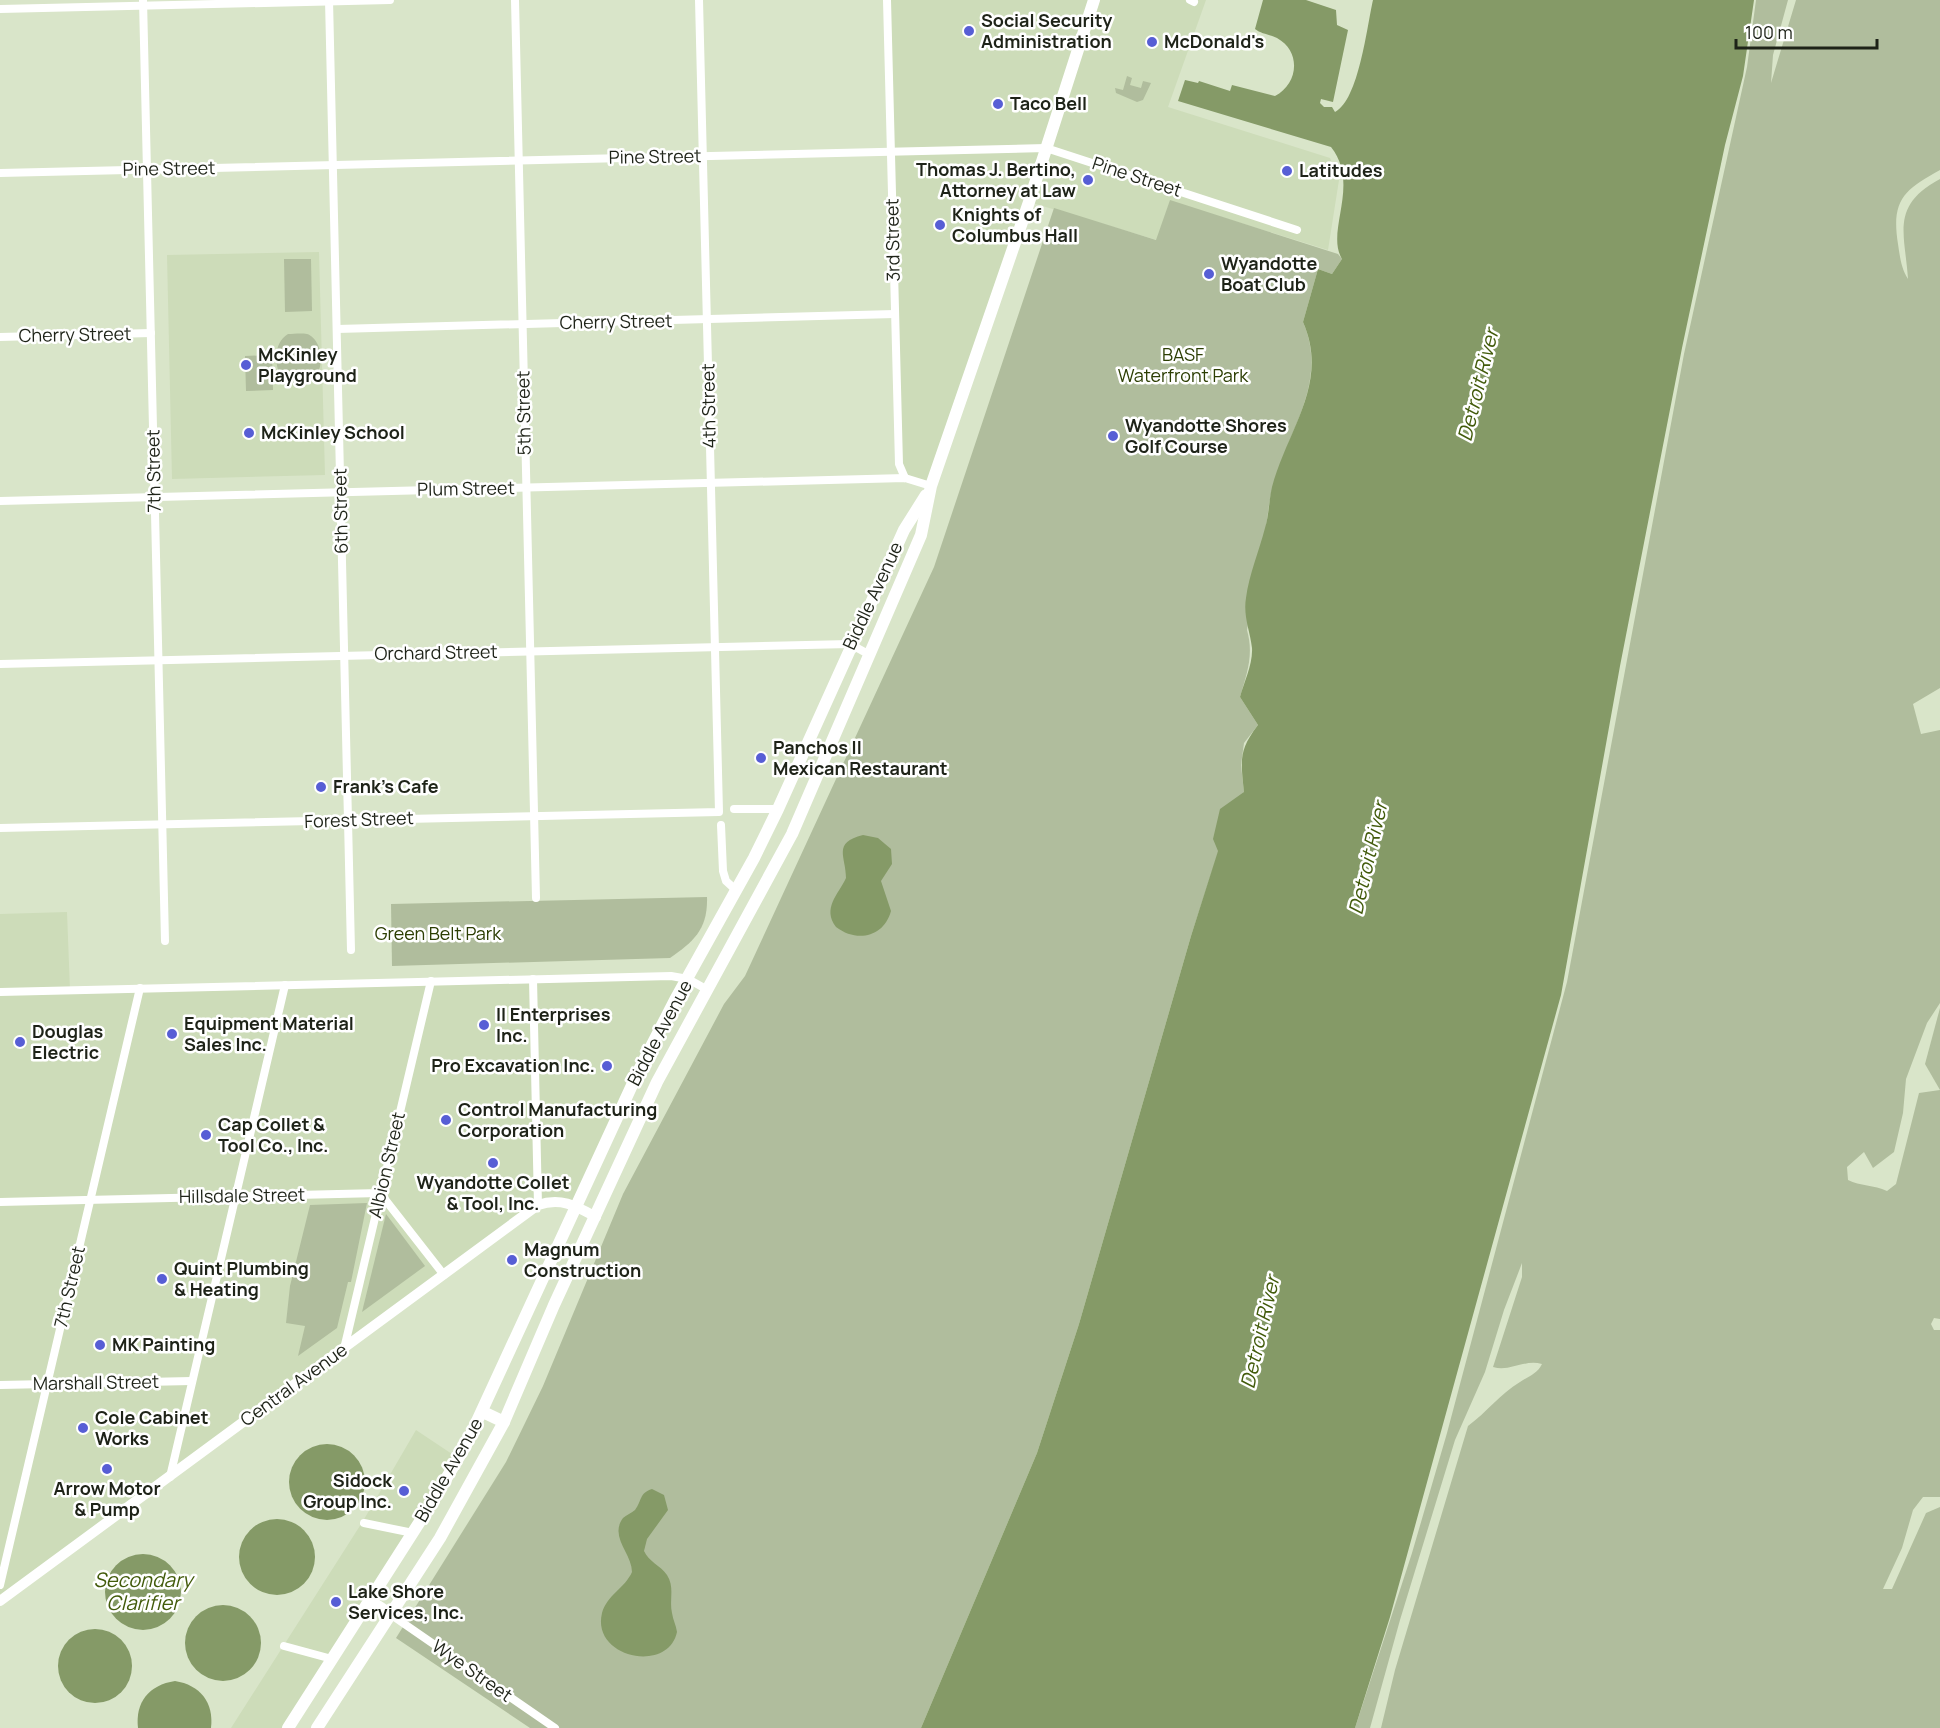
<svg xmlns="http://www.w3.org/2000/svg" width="1940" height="1728" font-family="Manrope,sans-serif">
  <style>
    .built { fill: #cddcb9 }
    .green { fill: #b0bd9d }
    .water { fill: #859a67 }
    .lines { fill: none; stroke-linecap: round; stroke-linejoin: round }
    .minor { stroke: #fff; stroke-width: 8 }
    .tertiary { stroke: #fff; stroke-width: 10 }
    .secondary { stroke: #fff; stroke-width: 12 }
    .poi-dot { fill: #575ed5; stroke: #fff; stroke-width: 2 }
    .labels { text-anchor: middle; stroke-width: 5; stroke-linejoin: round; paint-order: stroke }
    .poi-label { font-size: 18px; font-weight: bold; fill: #1e2318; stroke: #fff; text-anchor: start }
    .street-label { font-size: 18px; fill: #1e2318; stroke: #fff }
    .park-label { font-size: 18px; fill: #2c3e03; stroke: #fff }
    .water-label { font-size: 20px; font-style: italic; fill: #425b0b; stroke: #fff }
  </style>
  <rect width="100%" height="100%" fill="#d9e5c9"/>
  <!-- built -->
  <g class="built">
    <path d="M887 0H1206L1168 107 1330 158 1339 180 1328 250 1170 201 1157 240 1029 202 931 486 905 478 900 470Z"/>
    <path d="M319 252 325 475 172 479 167 255Z"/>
    <path d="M67 912 70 990 688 979 576 1207 551 1201 0 1601V914Z"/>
    <path d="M416 1430 458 1458 288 1728H231L363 1521Z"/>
  </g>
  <!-- green -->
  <g class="green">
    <path d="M1756 0H1788L1773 55 1771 83 1796 0H1940V170C1904 190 1891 200 1898 244 1900 257 1901 268 1908 279 1905 233 1890 206 1940 179V688L1913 704 1921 734 1940 730V1003L1927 1023 1906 1079 1903 1113 1894 1152 1873 1168 1864 1152 1847 1167 1848 1180C1860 1186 1874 1185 1887 1191L1896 1184 1919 1093 1940 1090V1319L1934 1318 1931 1324 1934 1330H1940V1497H1923L1913 1510 1902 1548 1883 1589H1892L1926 1513 1940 1507V1728H1381L1395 1670 1468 1426C1487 1412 1500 1394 1520 1382 1529 1376 1537 1374 1542 1364 1524 1359 1510 1372 1493 1367L1522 1277V1263L1504 1310 1485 1372 1455 1440 1400 1620 1370 1728H1355L1412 1553 1447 1433 1567 982 1684 354 1747 67Z"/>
    <path d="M1127 76 1132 78 1130 85 1141 88 1143 81 1151 83 1143 100 1137 102 1116 93 1115 88 1123 90Z"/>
    <path d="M1170 200 1338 254 1342 259 1332 274 1318 269 1303 322C1329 382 1288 430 1273 487 1269 500 1268 514 1266 527 1260 562 1253 596 1247 630 1254 655 1247 673 1240 697L1258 725 1244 743 1241 765 1244 792 1219 850 1191 936 1079 1324 1037 1453 921 1728H530L396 1638 506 1462 543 1386 623 1194 724 1004 745 976 934 567 1054 208 1156 240Z"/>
    <path d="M284 259H311L312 311 285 312Z"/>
    <path d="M288 334C293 334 301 333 307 334 327 340 331 396 282 381 275 366 272 344 288 334Z"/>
    <path d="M272 355 273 390 246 391 245 356Z"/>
    <path d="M707 897C708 929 694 941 670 958L392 966 391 904Z"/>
    <path d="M1940 1008V1090L1925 1064Z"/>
    <path d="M367 1203 351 1282H348L337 1328 298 1356 305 1326 286 1323 290 1286 310 1205Z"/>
    <path d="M386 1214 425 1266 362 1312Z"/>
  </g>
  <!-- water -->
  <g class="water">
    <path d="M1263 0H1306L1336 10 1337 25 1348 30 1333 102 1321 99 1320 103 1324 107H1332L1335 112C1359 100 1367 26 1373 0H1754L1743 76 1725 145 1682 348 1620 666 1561 995 1390 1617 1355 1728H921L1037 1453 1079 1324 1191 936 1218 851 1213 839 1220 809 1244 792C1241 761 1238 751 1258 725L1240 697C1244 682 1253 664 1252 648 1250 631 1243 616 1246 598 1249 575 1259 551 1265 528 1269 515 1269 500 1272 487 1287 430 1330 383 1303 322L1318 269 1332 274 1342 259C1325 231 1361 185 1331 147L1178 101 1185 80 1198 83 1199 81 1230 91 1232 85 1275 96C1298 84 1302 52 1277 38 1269 34 1261 34 1255 29Z"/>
    <path d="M863 835 878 838 891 849 892 864 881 881 891 911C884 937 857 943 836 927 822 908 838 895 846 878 846 856 832 843 863 835Z"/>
    <circle cx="327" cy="1482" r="38"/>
    <path d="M652 1489 664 1495 668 1510 647 1539 644 1551C649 1562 660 1565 667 1575 675 1587 669 1600 672 1613 673 1620 676 1625 677 1632 668 1674 591 1658 602 1613 607 1595 625 1588 632 1572 632 1553 609 1537 623 1518 626 1515 632 1513 635 1510 642 1501 639 1493 652 1489Z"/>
    <circle cx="277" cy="1557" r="38"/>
    <circle cx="143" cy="1592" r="38"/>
    <circle cx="223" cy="1643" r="38"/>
    <circle cx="95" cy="1666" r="37"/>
    <path d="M175 1681C200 1685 214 1702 211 1728H138C135 1702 149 1685 175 1681Z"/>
  </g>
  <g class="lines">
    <!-- minor -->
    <g class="minor">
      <path d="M143 0 165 941"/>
      <path d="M329 0 351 950"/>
      <path d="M515 0 536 898"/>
      <path d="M887 0 899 464 905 478"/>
      <path d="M1190 0 1194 2"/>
      <path d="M0 9 390 0"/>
      <path d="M0 173 1046 148 1297 230"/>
      <path d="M337 329 895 314"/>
      <path d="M0 337 151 333"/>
      <path d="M0 501 905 478 931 486"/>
      <path d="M0 664 850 644 870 655"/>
      <path d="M734 809H778"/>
      <path d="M721 825 723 871 726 881 737 891"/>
      <path d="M0 828 719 812 699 0"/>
      <path d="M533 979 538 1205"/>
      <path d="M0 992 671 976 688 979 706 989"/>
      <path d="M0 1202 380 1193 444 1275"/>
      <path d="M344 1349 431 981"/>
      <path d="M0 1385 192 1381"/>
      <path d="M170 1477 285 985"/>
      <path d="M364 1523 413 1533"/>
      <path d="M0 1585 140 988"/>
      <path d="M390 1614 555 1728"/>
      <path d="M284 1646 332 1659"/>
    </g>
    <!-- tertiary -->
    <path class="tertiary" d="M0 1601 538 1205C561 1197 576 1206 596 1217"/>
    <!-- secondary -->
    <g class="secondary">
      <path d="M483 1412 504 1422"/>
      <path d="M370 1601 390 1614"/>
      <path d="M288 1728 433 1501 466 1445 639 1070 675 1000 754 858 778 809 904 530 926 495"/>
      <path d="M317 1728 440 1538 504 1422 554 1305 657 1082 792 834 921 535 931 486 1029 202 1094 0"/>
    </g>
  </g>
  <!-- markers -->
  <g class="poi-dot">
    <circle cx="969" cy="31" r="6"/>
    <circle cx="1152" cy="42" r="6"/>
    <circle cx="998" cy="104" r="6"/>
    <circle cx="1287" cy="171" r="6"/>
    <circle cx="1088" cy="180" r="6"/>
    <circle cx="940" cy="225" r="6"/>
    <circle cx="1209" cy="274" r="6"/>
    <circle cx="246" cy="365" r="6"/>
    <circle cx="249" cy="433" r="6"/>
    <circle cx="1113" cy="436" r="6"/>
    <circle cx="761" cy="758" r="6"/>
    <circle cx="321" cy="787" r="6"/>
    <circle cx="484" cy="1025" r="6"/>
    <circle cx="172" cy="1034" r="6"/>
    <circle cx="20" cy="1042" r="6"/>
    <circle cx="607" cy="1066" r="6"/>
    <circle cx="446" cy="1120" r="6"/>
    <circle cx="206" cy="1135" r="6"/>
    <circle cx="493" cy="1163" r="6"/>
    <circle cx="512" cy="1260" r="6"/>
    <circle cx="162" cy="1279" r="6"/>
    <circle cx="100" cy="1345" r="6"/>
    <circle cx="83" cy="1428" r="6"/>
    <circle cx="107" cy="1469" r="6"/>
    <circle cx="404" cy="1491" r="6"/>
    <circle cx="336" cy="1602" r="6"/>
  </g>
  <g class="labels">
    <!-- poi labels -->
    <g class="poi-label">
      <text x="981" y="27">Social Security<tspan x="981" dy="21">Administration</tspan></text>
      <text x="1164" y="48">McDonald's</text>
      <text x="1010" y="110">Taco Bell</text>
      <text x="1076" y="176" text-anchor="end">Thomas J. Bertino,<tspan x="1076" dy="21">Attorney at Law</tspan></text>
      <text x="1299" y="177">Latitudes</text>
      <text x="952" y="221">Knights of<tspan x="952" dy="21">Columbus Hall</tspan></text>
      <text x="1221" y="270">Wyandotte<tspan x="1221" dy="21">Boat Club</tspan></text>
      <text x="258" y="361">McKinley<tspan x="258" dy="21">Playground</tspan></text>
      <text x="1125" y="432">Wyandotte Shores<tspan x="1125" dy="21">Golf Course</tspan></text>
      <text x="261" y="439">McKinley School</text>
      <text x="773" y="754">Panchos II<tspan x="773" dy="21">Mexican Restaurant</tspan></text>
      <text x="333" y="793">Frank's Cafe</text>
      <text x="496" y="1021">II Enterprises<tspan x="496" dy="21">Inc.</tspan></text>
      <text x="184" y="1030">Equipment Material<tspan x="184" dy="21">Sales Inc.</tspan></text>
      <text x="32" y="1038">Douglas<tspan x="32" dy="21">Electric</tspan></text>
      <text x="595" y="1072" text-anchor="end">Pro Excavation Inc.</text>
      <text x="458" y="1116">Control Manufacturing<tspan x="458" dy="21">Corporation</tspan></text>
      <text x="218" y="1131">Cap Collet &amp;<tspan x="218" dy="21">Tool Co., Inc.</tspan></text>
      <text x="493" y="1189" text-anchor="middle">Wyandotte Collet<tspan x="493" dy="21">&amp; Tool, Inc.</tspan></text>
      <text x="524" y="1256">Magnum<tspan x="524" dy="21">Construction</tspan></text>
      <text x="174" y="1275">Quint Plumbing<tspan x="174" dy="21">&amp; Heating</tspan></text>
      <text x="112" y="1351">MK Painting</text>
      <text x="95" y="1424">Cole Cabinet<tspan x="95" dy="21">Works</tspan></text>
      <text x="392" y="1487" text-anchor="end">Sidock<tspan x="392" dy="21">Group Inc.</tspan></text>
      <text x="107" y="1495" text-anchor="middle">Arrow Motor<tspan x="107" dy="21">&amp; Pump</tspan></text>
      <text x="348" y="1598">Lake Shore<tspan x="348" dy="21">Services, Inc.</tspan></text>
    </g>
    <!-- street labels -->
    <g class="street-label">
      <text transform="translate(655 157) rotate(-1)" y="6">Pine Street</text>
      <text transform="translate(169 169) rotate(-1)" y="6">Pine Street</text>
      <text transform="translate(1137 177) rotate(18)" y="6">Pine Street</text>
      <text transform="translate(893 240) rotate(-91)" y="6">3rd Street</text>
      <text transform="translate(616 322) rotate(-1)" y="6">Cherry Street</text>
      <text transform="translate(75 335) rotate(-1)" y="6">Cherry Street</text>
      <text transform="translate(709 406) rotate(-91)" y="6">4th Street</text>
      <text transform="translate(524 413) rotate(-91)" y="6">5th Street</text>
      <text transform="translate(154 471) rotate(-91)" y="6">7th Street</text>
      <text transform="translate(466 489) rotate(-1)" y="6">Plum Street</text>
      <text transform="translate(341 511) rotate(-91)" y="6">6th Street</text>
      <text transform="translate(873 596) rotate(-65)" y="6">Biddle Avenue</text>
      <text transform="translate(436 653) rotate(-1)" y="6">Orchard Street</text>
      <text transform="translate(359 820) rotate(-2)" y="6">Forest Street</text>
      <text transform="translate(660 1033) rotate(-62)" y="6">Biddle Avenue</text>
      <text transform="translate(387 1165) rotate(-77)" y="6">Albion Street</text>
      <text transform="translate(242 1196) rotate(-1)" y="6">Hillsdale Street</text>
      <text transform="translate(70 1287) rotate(-77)" y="6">7th Street</text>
      <text transform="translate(96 1383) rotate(-1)" y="6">Marshall Street</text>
      <text transform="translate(294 1385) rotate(-36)" y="6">Central Avenue</text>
      <text transform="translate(449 1470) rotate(-60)" y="6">Biddle Avenue</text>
      <text transform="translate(472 1671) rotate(35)" y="6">Wye Street</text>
    </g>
    <!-- park labels -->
    <g class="park-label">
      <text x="1183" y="361">BASF<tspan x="1183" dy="21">Waterfront Park</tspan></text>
      <text x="438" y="940">Green Belt Park</text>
    </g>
    <!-- water labels -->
    <g class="water-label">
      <text transform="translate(1478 385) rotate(-76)" y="7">Detroit River</text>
      <text transform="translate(1368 858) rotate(-77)" y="7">Detroit River</text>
      <text transform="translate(1260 1332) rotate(-77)" y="7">Detroit River</text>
      <text x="143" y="1587">Secondary<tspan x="143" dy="23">Clarifier</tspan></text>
    </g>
  </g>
  <!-- scale -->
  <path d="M1736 39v9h141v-9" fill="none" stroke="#1e2318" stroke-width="3"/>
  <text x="1745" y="39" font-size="18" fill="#1e2318" stroke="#ffffff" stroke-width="4.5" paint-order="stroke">100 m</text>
</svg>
